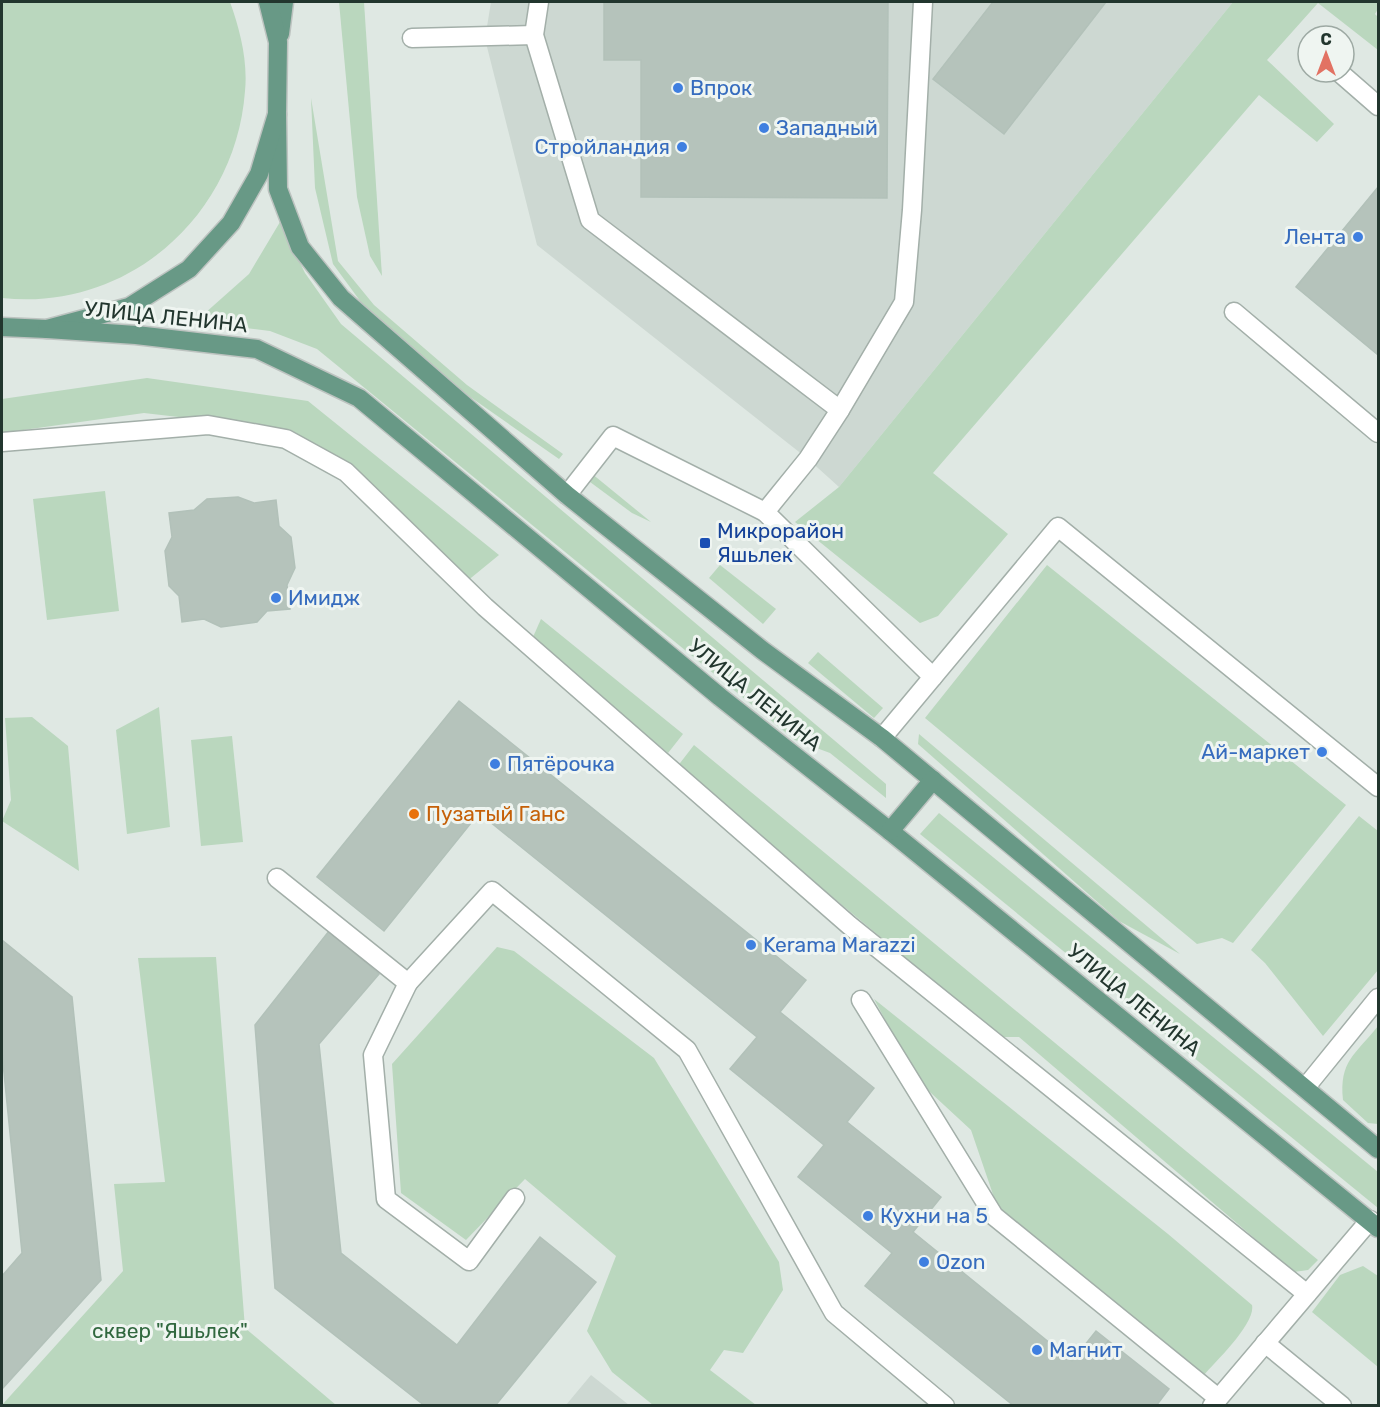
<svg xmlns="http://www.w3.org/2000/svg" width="1380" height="1407" font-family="Rubik,sans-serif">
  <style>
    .built { fill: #cdd8d2 }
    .green { fill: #bad7be }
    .building { fill: #b5c3bb; stroke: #b2c1b9; stroke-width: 1.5 }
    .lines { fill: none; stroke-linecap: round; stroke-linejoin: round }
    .minor-casing { stroke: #a3afa9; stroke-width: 21 }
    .major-casing { stroke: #bdc3c0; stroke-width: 21 }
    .minor { stroke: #fff; stroke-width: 18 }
    .major { stroke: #689986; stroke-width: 18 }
    .shop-dot { fill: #3f7fe0; stroke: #eff5f1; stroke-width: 2 }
    .transit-dot { fill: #1a4fb4; stroke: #eff5f1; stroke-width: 2 }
    .food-dot { fill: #e8710a; stroke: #eff5f1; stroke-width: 2 }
    .labels { text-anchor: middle; stroke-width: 6; stroke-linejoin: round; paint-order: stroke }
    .shop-label { font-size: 21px; fill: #366cbe; stroke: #eff5f1; text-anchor: start }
    .street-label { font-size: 21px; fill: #22362e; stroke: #eff5f1 }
    .transit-label { font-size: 21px; fill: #164399; stroke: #eff5f1; text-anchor: start }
    .food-label { font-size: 21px; fill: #c56008; stroke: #eff5f1; text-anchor: start }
    .park-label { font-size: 21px; fill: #31683f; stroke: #eff5f1 }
  </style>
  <rect width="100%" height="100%" fill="#dfe8e3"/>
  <!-- built -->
  <g class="built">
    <path d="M491 2H1233L839 487 808 459 537 245 485 39Z"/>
    <path d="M591 1375 629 1405H566Z"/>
  </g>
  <!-- green -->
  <g class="green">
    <path d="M2 2H230C240 30 248 61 245 91 236 216 127 312 2 298Z"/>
    <path d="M339 2H364L382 276 370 256 357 197Z"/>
    <path d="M1233 2H1378V9L1375 14 1378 17V50L1318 3 1267 60 1334 124 1317 142 1259 95 933 473 1008 534 938 616 920 623 795 522 839 487Z"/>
    <path d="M311 98 338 261 374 305 467 385 563 454 559 459 463 392 366 309 333 264 315 188Z"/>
    <path d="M280 222 305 273 341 324 886 784V798L830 753 795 740 317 349 270 331 195 322 249 274Z"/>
    <path d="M147 378 308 401 499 555 466 582 350 468 291 430 144 413 2 433V399Z"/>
    <path d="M591 473 651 522 632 513 586 479Z"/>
    <path d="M105 491 119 611 47 620 33 499Z"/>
    <path d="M720 565 776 609 763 624 709 578Z"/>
    <path d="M1047 565 1346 805 1233 943 1222 938 1197 944 925 718Z"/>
    <path d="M541 619 683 734 668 753 537 645 533 637Z"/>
    <path d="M818 652 883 708 874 718 808 663Z"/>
    <path d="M159 707 170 827 127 834 116 730Z"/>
    <path d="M32 717 68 746 79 871 2 821 11 800 5 718Z"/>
    <path d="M919 734 1180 954 1119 921 918 744Z"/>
    <path d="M232 736 243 842 201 846 191 740Z"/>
    <path d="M694 745 1318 1260 1308 1270 1294 1272 1019 1037H1000L677 767Z"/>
    <path d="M939 813 1378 1172V1208L920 834Z"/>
    <path d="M1359 816 1378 831V970L1323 1036 1265 963 1251 950Z"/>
    <path d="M497 947 514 951 654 1058 779 1262 783 1290 743 1353 724 1350 710 1370 756 1405H653L612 1372 587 1331 616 1256 525 1179 466 1240 401 1193 392 1064Z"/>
    <path d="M216 957 245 1328 336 1405H2L123 1271 114 1184 165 1182 138 958Z"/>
    <path d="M874 999 1168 1234 1252 1305C1256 1323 1216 1361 1204 1375L999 1212 971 1130 918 1081Z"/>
    <path d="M1378 1026V1124L1368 1123 1343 1100C1339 1061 1355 1055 1378 1026Z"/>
    <path d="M1363 1266 1378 1276V1367L1312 1312 1340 1275Z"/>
  </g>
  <!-- building -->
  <g class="building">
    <path d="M604 2H888L887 198 641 197V60H604Z"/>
    <path d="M993 2H1106L1004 134 933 79Z"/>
    <path d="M1378 187V355L1296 287Z"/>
    <path d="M238 497 254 503 276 500 279 526 291 537 295 568 287 585 290 609 267 611 257 622 221 627 204 619 182 622 179 596 169 586 165 551 172 537 169 513 194 510 207 499Z"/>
    <path d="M459 701 806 980 780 1012 874 1088 847 1122 941 1197 913 1232 1072 1361 1096 1331 1169 1389 1156 1406H1014L865 1286 892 1253 798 1177 824 1145 730 1069 757 1037 479 813 384 931 317 877Z"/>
    <path d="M329 931 379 974 319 1044 341 1253 457 1345 540 1237 596 1282 495 1406H425L275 1288 255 1025Z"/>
    <path d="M2 940 72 997 101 1280 2 1389V1276L22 1253 2 1053Z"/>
  </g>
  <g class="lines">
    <defs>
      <g id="minor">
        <path d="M539 2 534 35 590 220 840 410 808 459 765 512"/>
        <path d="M412 38 534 35"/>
        <path d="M1339 72 1378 106"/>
        <path d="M1234 312 1378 433"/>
        <path d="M840 410 904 302 912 210 923 2"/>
        <path d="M2 442 208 425 286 439 346 472 485 607 849 925 1307 1294"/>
        <path d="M567 495 613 436 765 512 933 677"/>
        <path d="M882 738 1058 527 1378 787"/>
        <path d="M277 878 408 983 492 891 687 1050 834 1313 945 1406"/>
        <path d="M408 983 373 1055 386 1199 469 1261 515 1198"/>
        <path d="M861 1000 994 1216 1218 1398"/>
        <path d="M1305 1088 1378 998"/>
        <path d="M1265 1343 1342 1406"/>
        <path d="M1212 1406 1370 1220"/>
      </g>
      <g id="major">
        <path d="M280 34 284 2"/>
        <path d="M277 114 278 189 300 247 341 298 567 495 762 650 882 738 1378 1149"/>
        <path d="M2 327 47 329 129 307 189 269 231 223 259 174 277 114 278 42 268 2"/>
        <path d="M47 329 136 335 257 349 359 398 720 697 890 831 1378 1228"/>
        <path d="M890 831 933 780"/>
      </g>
    </defs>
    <!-- minor casing -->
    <use href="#minor" class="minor-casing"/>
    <!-- major casing -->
    <use href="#major" class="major-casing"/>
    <!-- minor -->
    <use href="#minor" class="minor"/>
    <!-- major -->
    <use href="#major" class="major"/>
  </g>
  <!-- markers -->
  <g class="shop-dot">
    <circle cx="678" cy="88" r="6"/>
    <circle cx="764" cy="128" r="6"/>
    <circle cx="682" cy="147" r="6"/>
    <circle cx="1358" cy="237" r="6"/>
    <circle cx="276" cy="598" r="6"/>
    <circle cx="1322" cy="752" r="6"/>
    <circle cx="495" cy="764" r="6"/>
    <circle cx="751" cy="945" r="6"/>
    <circle cx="868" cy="1216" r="6"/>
    <circle cx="924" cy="1262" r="6"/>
    <circle cx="1037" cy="1350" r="6"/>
  </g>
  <rect class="transit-dot" x="699" y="537" width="12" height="12" rx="3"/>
  <circle class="food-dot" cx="414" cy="814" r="6"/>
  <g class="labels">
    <!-- shop labels -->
    <g class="shop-label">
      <text x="690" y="95">Впрок</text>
      <text x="776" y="135">Западный</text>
      <text x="670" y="154" text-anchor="end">Стройландия</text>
      <text x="1346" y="244" text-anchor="end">Лента</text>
      <text x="288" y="605">Имидж</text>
      <text x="1310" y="759" text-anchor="end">Ай-маркет</text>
      <text x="507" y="771">Пятёрочка</text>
      <text x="763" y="952">Kerama Marazzi</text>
      <text x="880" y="1223">Кухни на 5</text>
      <text x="936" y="1269">Ozon</text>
      <text x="1049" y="1357">Магнит</text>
    </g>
    <!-- street labels -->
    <g class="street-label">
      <text transform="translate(166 317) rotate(6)" y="7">УЛИЦА ЛЕНИНА</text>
      <text transform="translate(755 695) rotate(39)" y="7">УЛИЦА ЛЕНИНА</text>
      <text transform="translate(1134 1000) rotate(39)" y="7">УЛИЦА ЛЕНИНА</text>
    </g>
    <!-- transit labels -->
    <g class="transit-label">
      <text x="717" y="538">Микрорайон<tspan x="717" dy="24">Яшьлек</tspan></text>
    </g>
    <!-- food labels -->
    <g class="food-label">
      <text x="426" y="821">Пузатый Ганс</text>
    </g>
    <!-- park labels -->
    <g class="park-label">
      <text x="170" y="1338">сквер "Яшьлек"</text>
    </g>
  </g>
  <!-- border -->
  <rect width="1380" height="1407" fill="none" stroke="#22362e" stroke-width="6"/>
  <!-- north arrow -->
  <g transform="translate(1326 54)"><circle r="28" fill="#eff5f1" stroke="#9da9a3" stroke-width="1.5"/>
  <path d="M0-4.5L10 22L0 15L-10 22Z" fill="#e27263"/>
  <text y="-9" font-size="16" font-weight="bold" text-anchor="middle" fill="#22362e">С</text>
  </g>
</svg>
